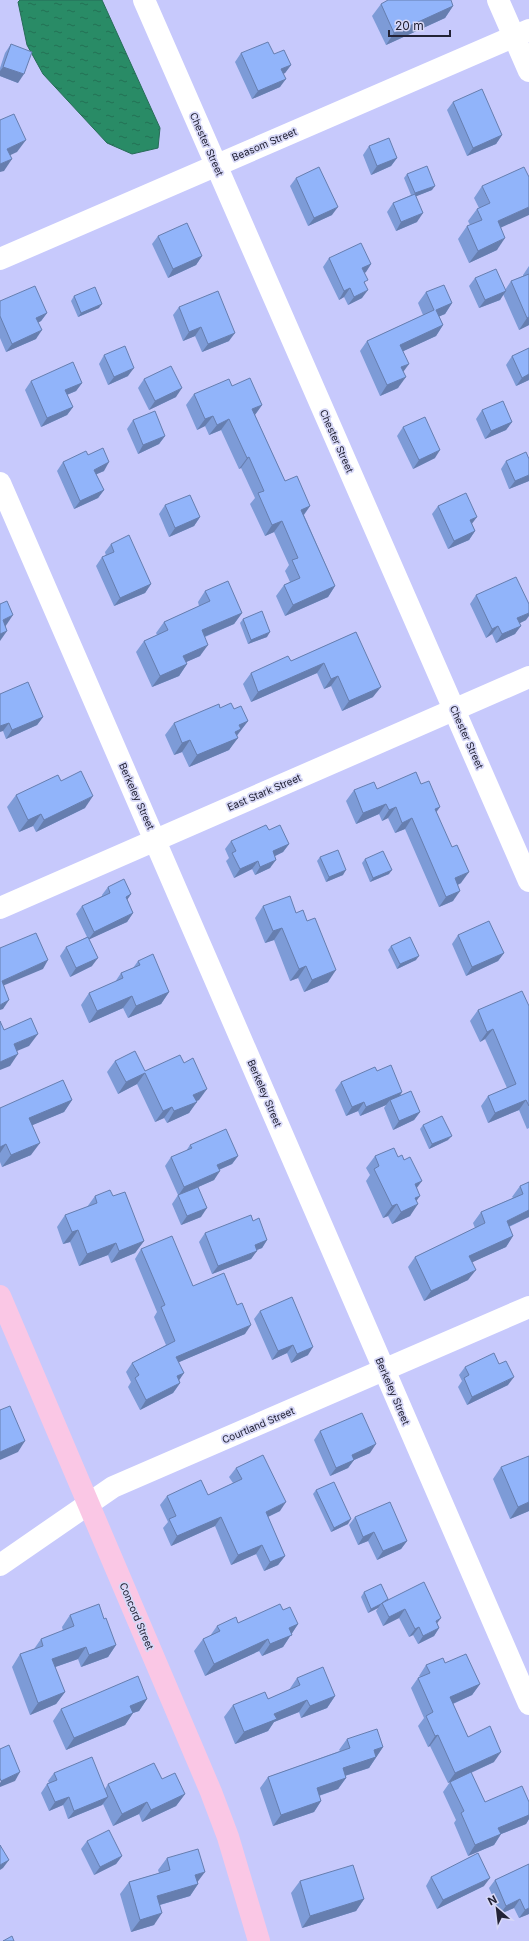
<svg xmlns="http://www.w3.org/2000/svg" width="529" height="1941" font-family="Inter,sans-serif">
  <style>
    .water { fill: url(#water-ripples); stroke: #276c58 }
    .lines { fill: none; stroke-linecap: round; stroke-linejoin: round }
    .minor { stroke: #fff; stroke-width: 22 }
    .major { stroke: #fac7e5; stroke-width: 22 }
    .wall { fill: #7d9bd7 }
    .shaded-wall { fill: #667eaf }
    .building { fill: #91b4fa; stroke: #667eaf }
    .labels { text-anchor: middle; stroke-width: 3.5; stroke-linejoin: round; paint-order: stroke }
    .street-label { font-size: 10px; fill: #232336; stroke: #d7d8f7 }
  </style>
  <defs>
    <pattern id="water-ripples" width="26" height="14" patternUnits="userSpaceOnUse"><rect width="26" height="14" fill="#298b66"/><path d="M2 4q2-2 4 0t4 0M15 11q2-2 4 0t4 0" fill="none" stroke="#237155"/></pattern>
  </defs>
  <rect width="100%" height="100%" fill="#c7c9fc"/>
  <!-- water -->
  <path class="water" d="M20 0H102L160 128 158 148 132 154 107 143 43 74 27 45 18 2Z"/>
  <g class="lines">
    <!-- minor -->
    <g class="minor">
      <path d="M144 0 529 881"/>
      <path d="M498 0 529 71"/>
      <path d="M0 259 529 30"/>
      <path d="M0 483 529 1704"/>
      <path d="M0 908 529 677"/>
      <path d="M0 1565 113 1487 529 1307"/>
    </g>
    <!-- major -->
    <path class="major" d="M0 1296 211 1792 228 1837 259 1941"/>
  </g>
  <!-- wall -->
  <g class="wall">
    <path d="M381 4 453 6 445 18 386 45 372 16Z"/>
    <path d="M11 44 18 83 0 76V68L5 53Z"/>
    <path d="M241 53 274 54 291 65 285 73 283 74 280 87 252 99 235 62Z"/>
    <path d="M453 102 502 135 496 144 467 156 447 110Z"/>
    <path d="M369 146 397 158 391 166 371 175 363 155Z"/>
    <path d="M407 174 432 190 416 196 417 222 396 231 387 212 393 203 411 195 404 178Z"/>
    <path d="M296 178 332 215 308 226 290 186Z"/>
    <path d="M482 186 501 228 497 250 469 263 458 239 467 226 470 225 468 221 477 209 479 208 474 198Z"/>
    <path d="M158 236 202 256 196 265 168 278 152 244Z"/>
    <path d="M329 258 371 264 365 273V284L362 298 348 305 344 297 339 300 323 267Z"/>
    <path d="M529 266V325L519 330 503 294 500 300 479 308 469 286 475 278 505 290 511 281 523 276V275Z"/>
    <path d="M426 292 452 303 445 314 439 316 443 325 436 336 403 351V372L398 388 380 396 360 351 367 341 423 315 418 303Z"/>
    <path d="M74 296 99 308 78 317 71 301Z"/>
    <path d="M0 301 47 313 41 321 38 323 36 339 6 352 0 338Z"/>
    <path d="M179 307 229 341 202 352 195 336 183 341 173 315Z"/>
    <path d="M529 348V380L516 386 506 365 512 356Z"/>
    <path d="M104 355 128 376 108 385 99 364Z"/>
    <path d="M144 379 176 397 149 410 138 388Z"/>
    <path d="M31 381 82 383 76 391 67 395 73 407 67 415 41 427 25 390Z"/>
    <path d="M232 386 262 405 255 415 285 481 310 506 304 515 335 586 328 597 285 616 276 596 284 585 290 582 285 571 289 565 274 532 265 536 250 504 255 498 241 468 239 469 221 430 209 435 205 426 197 430 186 405 194 394Z"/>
    <path d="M482 410 512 422 506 430 485 439 476 419Z"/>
    <path d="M133 420 165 436 159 444 138 454 127 429Z"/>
    <path d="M403 427 435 458 413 469 397 436Z"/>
    <path d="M88 455 104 471 96 474 104 490 98 498 74 509 57 471 63 462Z"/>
    <path d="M506 461 529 481 509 489 501 469Z"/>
    <path d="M165 505 200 517 194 526 169 537 159 514Z"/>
    <path d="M438 506 472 524 475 531 469 540 448 549 432 514Z"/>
    <path d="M111 544 151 584 145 593 114 606 96 566 102 557 106 556 105 552Z"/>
    <path d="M205 591 242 613 234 624 205 637 200 656 186 662 187 664 179 676 152 687 136 652 144 641 157 635 156 633 164 622 199 606 198 602Z"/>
    <path d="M476 595 526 620 520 623 515 634 496 643 492 634 486 638 470 604Z"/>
    <path d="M243 619 267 637 248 644 240 623Z"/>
    <path d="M356 632 373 697 342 711 331 686 324 689 317 673 251 702 243 684 251 673 291 661Z"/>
    <path d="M0 694 43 717 37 725 6 739 3 731Z"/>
    <path d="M220 708 234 709 248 721 239 733 237 736 229 750 189 767 182 752 174 755 165 735 174 723Z"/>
    <path d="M61 781 85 808 36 832 33 826 19 832 7 807 16 795Z"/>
    <path d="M421 784 436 812 461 883 458 885 453 901 439 907 405 829 395 833 388 818 382 821 379 814 356 824 346 801 354 790 377 789Z"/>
    <path d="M269 830 289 844 283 852 275 856 270 868 255 875 252 869 234 878 226 861 229 858 225 849 231 841Z"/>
    <path d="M320 857 343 875 326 882 317 861Z"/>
    <path d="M365 859 389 874 370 882 362 863Z"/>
    <path d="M108 887 131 894 127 900 133 913 127 922 89 939 92 966 70 977 60 956 66 947 87 937 76 914 82 906 102 896V895Z"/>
    <path d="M263 906 296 913 328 982 304 992 298 978 290 981 274 940 265 943 255 918Z"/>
    <path d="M458 935 504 953 498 961 466 976 452 944Z"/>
    <path d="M391 946 416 960 397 969 388 950Z"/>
    <path d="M138 961 169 992 161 1004 128 1018 123 1008 89 1023 81 1005 89 993 115 982 121 973 133 968Z"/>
    <path d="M529 1006V1128L527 1129 519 1110 488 1123 481 1106 488 1096 507 1088 485 1039 480 1042 470 1021 478 1010Z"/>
    <path d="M115 1061 145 1071 199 1100 196 1101 189 1113 167 1123 164 1118 155 1122 137 1084 118 1094 107 1072Z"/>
    <path d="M377 1071 402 1092 400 1096 420 1112 414 1120 393 1130 384 1108 386 1105 360 1116 358 1111 346 1116 335 1090 341 1082Z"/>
    <path d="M72 1100 64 1112 32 1125 31 1155 2 1167 0 1162V1108Z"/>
    <path d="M423 1125 448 1140 429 1149 420 1129Z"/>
    <path d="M190 1145 238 1156 232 1164 219 1170 214 1180 198 1187 201 1217 181 1225 172 1204 178 1195 165 1166 171 1157 186 1151Z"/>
    <path d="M375 1156 398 1157 416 1189V1201L410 1216 392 1224 388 1216 383 1218 366 1181 370 1175 366 1168Z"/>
    <path d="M529 1182V1217L509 1227 513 1236 506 1247 472 1262 468 1280 424 1301 408 1267 415 1257 475 1228 473 1223 481 1212 513 1198 512 1197 520 1186Z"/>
    <path d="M95 1196H113L144 1241 135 1253 111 1263 108 1255 79 1266 70 1242 63 1244 57 1227 65 1215 87 1207Z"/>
    <path d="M253 1221 267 1240 262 1248 257 1250 251 1259 212 1274 199 1242 205 1233Z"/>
    <path d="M141 1249 193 1286 245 1334 179 1362V1380L180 1383 173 1393 140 1410 128 1387 131 1382 126 1372 132 1363 166 1345 154 1317 157 1312 135 1259Z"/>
    <path d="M260 1311 308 1355 291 1363 287 1353 272 1360 254 1319Z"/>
    <path d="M465 1367 508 1385 467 1405 458 1387 462 1381 459 1375Z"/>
    <path d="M320 1431 370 1453 354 1460 348 1468 330 1476 314 1440Z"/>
    <path d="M501 1467 529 1511 510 1519 493 1479Z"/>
    <path d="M236 1468 280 1511 268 1517 285 1556 278 1565 264 1571 256 1554 231 1565 215 1526 171 1546 163 1528 168 1522 160 1505 167 1496 208 1495 233 1483 229 1477Z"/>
    <path d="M316 1490 348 1524 331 1532 313 1494Z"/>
    <path d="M355 1517 407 1541 401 1549 377 1560 368 1541 358 1545 349 1525Z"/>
    <path d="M364 1592 388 1599 437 1624 439 1628 434 1636 418 1644 413 1635 409 1637 399 1618 383 1626 376 1611 378 1608 368 1613 361 1597Z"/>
    <path d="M283 1610 298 1624 283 1647 262 1656 259 1651 205 1676 194 1651 203 1639 210 1636 217 1626 238 1623Z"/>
    <path d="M70 1615 104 1619 116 1645 108 1657 81 1667 78 1659 55 1667 65 1692 56 1704 30 1715 12 1667 20 1654 34 1649 41 1639 63 1631 62 1627Z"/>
    <path d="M445 1663 480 1684 472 1695 453 1704 468 1737 494 1762 471 1773 485 1802 529 1815V1819L526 1824 501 1834 494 1845 468 1856 454 1823 456 1820 443 1792 450 1782 448 1783 430 1746 428 1747 418 1726 424 1718 411 1688 418 1678 420 1677 419 1676 426 1665Z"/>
    <path d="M297 1678 335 1696 327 1708 301 1718 299 1712 274 1722 268 1731 235 1744 224 1717 233 1705 268 1699 289 1690Z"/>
    <path d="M147 1699 139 1711 133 1713 125 1725 66 1750 53 1721 61 1709Z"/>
    <path d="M347 1739 383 1747 369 1768 345 1776 346 1778 338 1789 319 1796 321 1801 314 1812 273 1826 260 1788 268 1777 340 1751 339 1750Z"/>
    <path d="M54 1773 105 1789 108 1784 162 1779 185 1794 176 1806 142 1822 139 1814 113 1826 103 1804 102 1805 68 1819 63 1805 49 1811 41 1793 47 1784 49 1783 48 1781Z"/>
    <path d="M87 1841 122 1856 116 1864 94 1875 81 1849Z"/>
    <path d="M167 1858 198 1882V1884L190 1896 160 1905 154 1925 131 1932 120 1894 129 1882 159 1873 158 1870Z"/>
    <path d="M529 1864V1914L519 1918 514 1908 500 1914 489 1888 495 1880Z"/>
    <path d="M431 1877 484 1886 437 1909 426 1886Z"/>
    <path d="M300 1881 364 1899 356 1911 302 1928 291 1893Z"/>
  </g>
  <!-- shaded-wall -->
  <g class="shaded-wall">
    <path d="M453 6 445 18 386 45 394 33Z"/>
    <path d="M291 65 285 73 275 77 281 69Z"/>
    <path d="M3 67 24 74 18 83 0 76V71Z"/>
    <path d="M286 79 280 87 252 99 258 91Z"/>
    <path d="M502 135 496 144 467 156 473 148Z"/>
    <path d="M26 140 17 152 0 160 7 149Z"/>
    <path d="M397 158 391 166 371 175 377 166Z"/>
    <path d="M12 159 4 171 0 172V164Z"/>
    <path d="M435 186 432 190 412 198 415 193Z"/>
    <path d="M338 207 332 215 308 226 314 218Z"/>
    <path d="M529 207V215L489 233 498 221Z"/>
    <path d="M423 213 417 222 396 231 401 222Z"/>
    <path d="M505 238 497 250 469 263 478 251Z"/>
    <path d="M202 256 196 265 168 278 173 269Z"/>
    <path d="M371 264 366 272 357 277 362 268Z"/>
    <path d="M350 288 344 297 339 300 344 291Z"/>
    <path d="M368 290 362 298 348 305 354 297Z"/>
    <path d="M506 291 500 300 479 308 485 300Z"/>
    <path d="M452 303 445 314 429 321 436 310Z"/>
    <path d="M102 304 99 308 78 317 81 313Z"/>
    <path d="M47 313 41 321 31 326 36 318Z"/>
    <path d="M529 317V325L519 330 527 318Z"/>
    <path d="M443 325 436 336 393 356 400 345Z"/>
    <path d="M201 327 195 336 183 341 189 332Z"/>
    <path d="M42 330 36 339 6 352 12 344Z"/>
    <path d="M235 333 229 341 202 352 208 344Z"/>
    <path d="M409 364 401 375V367Z"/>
    <path d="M134 368 128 376 108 385 114 377Z"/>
    <path d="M529 374V380L516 386 522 378Z"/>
    <path d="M406 377 398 388 380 396 387 385Z"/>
    <path d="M82 383 76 391 59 398 65 390Z"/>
    <path d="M182 388 176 397 149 410 155 401Z"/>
    <path d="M262 405 254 416 252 409Z"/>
    <path d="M73 407 67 415 41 427 47 418Z"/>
    <path d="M213 416 205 426 197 430 205 419Z"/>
    <path d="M229 419 221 430 209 435 217 425Z"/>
    <path d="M512 422 506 430 485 439 491 431Z"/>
    <path d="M165 436 159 444 138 454 143 445Z"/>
    <path d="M440 450 435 458 413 469 419 460Z"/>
    <path d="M249 457 241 468 239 469 247 458Z"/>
    <path d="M109 462 104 471 88 478 94 470Z"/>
    <path d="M529 475V481L509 489 515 481Z"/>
    <path d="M104 490 98 498 74 509 80 501Z"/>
    <path d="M310 506 302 517 301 510Z"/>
    <path d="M200 517 194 526 169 537 175 528Z"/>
    <path d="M477 517 471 525 470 520Z"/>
    <path d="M282 521 274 532 265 536 272 525Z"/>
    <path d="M475 531 469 540 448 549 454 541Z"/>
    <path d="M151 584 145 593 114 606 120 598Z"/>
    <path d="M335 586 328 597 285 616 293 605Z"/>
    <path d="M242 613 234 624 194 641 202 630Z"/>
    <path d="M529 613V616L526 620 512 627 517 618Z"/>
    <path d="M13 615 5 627 3 620Z"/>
    <path d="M498 626 492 634 486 638 492 629Z"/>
    <path d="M521 626 515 634 496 643 502 634Z"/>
    <path d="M7 631 0 641V634Z"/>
    <path d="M270 632 267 637 248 644 251 640Z"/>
    <path d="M208 645 200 656 175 667 183 656Z"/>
    <path d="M324 663 317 673 251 702 258 692Z"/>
    <path d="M187 664 179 676 152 687 160 676Z"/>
    <path d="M338 676 331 686 324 689 331 679Z"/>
    <path d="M381 687 373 697 342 711 349 701Z"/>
    <path d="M43 717 37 725 6 739 12 730Z"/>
    <path d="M248 721 234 739 238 738 229 750 189 767 197 755 239 725Z"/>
    <path d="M9 723 3 731 0 732V726Z"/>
    <path d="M190 740 182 752 174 755 182 743Z"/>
    <path d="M93 796 85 808 36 832 44 820Z"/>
    <path d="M386 804 379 814 356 824 363 813Z"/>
    <path d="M396 807 388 818 382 821 389 810Z"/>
    <path d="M440 807 433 817 435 809Z"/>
    <path d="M41 814 33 826 19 832 28 820Z"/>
    <path d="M412 818 405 829 395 833 402 823Z"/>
    <path d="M289 844 283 852 267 860 273 851Z"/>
    <path d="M276 860 270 868 255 875 260 867Z"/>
    <path d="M258 861 252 869 234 878 240 869Z"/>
    <path d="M346 870 343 875 326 882 329 877Z"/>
    <path d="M392 870 389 874 370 882 373 878Z"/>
    <path d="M469 872 461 883 448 889 455 878Z"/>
    <path d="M460 891 453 901 439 907 446 897Z"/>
    <path d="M131 894 125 903 126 897Z"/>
    <path d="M133 913 127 922 88 940 94 932Z"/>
    <path d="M282 928 274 940 265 943 273 931Z"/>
    <path d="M504 953 498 961 466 976 472 967Z"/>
    <path d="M419 956 416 960 397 969 400 964Z"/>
    <path d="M98 958 92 966 70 977 76 968Z"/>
    <path d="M48 960 43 969 0 987 2 981Z"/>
    <path d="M306 966 298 978 290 981 299 969Z"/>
    <path d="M336 970 328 982 304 992 312 980Z"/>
    <path d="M169 992 161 1004 128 1018 136 1006Z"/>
    <path d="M132 996 123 1008 89 1023 97 1011Z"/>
    <path d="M9 1000 3 1009 0 1010V1005Z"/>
    <path d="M493 1029 485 1039 480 1042 487 1032Z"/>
    <path d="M38 1034 29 1046 5 1056 14 1044Z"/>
    <path d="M18 1054 10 1066 0 1070V1062Z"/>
    <path d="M145 1073 137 1084 118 1094 126 1082Z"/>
    <path d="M207 1089 199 1100 186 1106 193 1095Z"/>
    <path d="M402 1092 396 1101 390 1100 386 1105 360 1116 366 1107Z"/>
    <path d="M72 1100 64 1112 21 1130 29 1118Z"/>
    <path d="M526 1100 519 1110 488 1123 495 1113Z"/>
    <path d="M197 1102 189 1113 167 1123 174 1111Z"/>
    <path d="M364 1102 358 1111 346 1116 352 1107Z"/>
    <path d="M172 1107 164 1118 155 1122 163 1111Z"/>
    <path d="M420 1112 414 1120 393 1130 399 1121Z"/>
    <path d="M452 1136 448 1140 429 1149 432 1144Z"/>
    <path d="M40 1143 31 1155 2 1167 11 1155Z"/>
    <path d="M6 1144 0 1153V1147Z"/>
    <path d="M238 1156 232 1164 211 1173 217 1165Z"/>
    <path d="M220 1171 214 1180 178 1196 184 1187Z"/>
    <path d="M422 1181 413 1193 415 1184Z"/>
    <path d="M420 1196 412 1207 418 1204 410 1216 392 1224 401 1212 415 1198Z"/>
    <path d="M397 1204 388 1216 383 1218 392 1206Z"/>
    <path d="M207 1208 201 1217 181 1225 187 1216Z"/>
    <path d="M529 1210V1217L499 1231 507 1221Z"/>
    <path d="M78 1230 70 1242 63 1244 72 1232Z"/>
    <path d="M513 1236 506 1247 462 1267 469 1256Z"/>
    <path d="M267 1240 262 1248 249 1253 255 1245Z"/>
    <path d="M144 1241 135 1253 111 1263 119 1251Z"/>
    <path d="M116 1243 108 1255 79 1266 87 1254Z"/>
    <path d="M257 1251 251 1259 212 1274 218 1266Z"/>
    <path d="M476 1270 468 1280 424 1301 431 1291Z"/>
    <path d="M251 1325 245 1334 170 1366 176 1357Z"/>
    <path d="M293 1345 287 1353 272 1360 278 1351Z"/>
    <path d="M313 1347 308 1355 291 1363 297 1354Z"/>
    <path d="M184 1373 178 1382 177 1376Z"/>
    <path d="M514 1377 508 1385 467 1405 472 1397Z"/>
    <path d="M180 1383 173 1393 140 1410 146 1400Z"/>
    <path d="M25 1441 18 1452 0 1460V1452Z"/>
    <path d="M376 1444 370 1453 354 1460 348 1468 330 1476 336 1468 352 1455Z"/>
    <path d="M286 1502 280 1511 259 1521 266 1512Z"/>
    <path d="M529 1502V1511L510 1519 518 1507Z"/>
    <path d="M221 1517 215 1526 171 1546 177 1536Z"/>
    <path d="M351 1519 348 1524 331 1532 334 1528Z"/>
    <path d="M374 1532 368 1541 358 1545 363 1537Z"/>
    <path d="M407 1541 401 1549 377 1560 383 1551Z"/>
    <path d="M262 1545 256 1554 231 1565 238 1555Z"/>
    <path d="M285 1556 278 1565 264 1571 270 1562Z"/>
    <path d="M381 1604 378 1608 368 1613 371 1609Z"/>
    <path d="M405 1609 399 1618 383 1626 389 1617Z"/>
    <path d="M441 1618 435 1626 436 1621Z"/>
    <path d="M298 1624 283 1647 262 1656 270 1644 289 1628Z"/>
    <path d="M419 1627 413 1635 409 1637 415 1629Z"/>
    <path d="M439 1628 434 1636 418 1644 423 1636Z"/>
    <path d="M268 1639 259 1651 205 1676 214 1664Z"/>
    <path d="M116 1645 108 1657 81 1667 89 1655Z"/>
    <path d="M86 1647 78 1659 44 1671 52 1659Z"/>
    <path d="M480 1684 472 1695 443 1708 450 1697Z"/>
    <path d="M65 1692 56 1704 30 1715 38 1703Z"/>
    <path d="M335 1696 327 1708 301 1718 310 1706Z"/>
    <path d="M147 1699 139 1711 133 1713 125 1725 66 1750 74 1738 130 1706Z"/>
    <path d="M307 1700 299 1712 274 1722 268 1731 235 1744 244 1732 274 1714Z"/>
    <path d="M438 1735 430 1746 428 1747 435 1736Z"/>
    <path d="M383 1747 369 1768 335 1779 343 1768 374 1750Z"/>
    <path d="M501 1752 494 1762 448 1783 455 1773Z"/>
    <path d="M20 1772 15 1781 0 1787V1783L1 1781Z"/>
    <path d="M346 1778 338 1789 309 1799 317 1788Z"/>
    <path d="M185 1794 176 1806 142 1822 151 1810Z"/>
    <path d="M69 1797 63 1805 49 1811 55 1802Z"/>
    <path d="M108 1797 102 1805 68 1819 74 1811Z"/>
    <path d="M321 1801 314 1812 273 1826 281 1815Z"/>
    <path d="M147 1802 139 1814 113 1826 122 1814Z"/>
    <path d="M529 1815V1819L526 1824 491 1838 498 1828Z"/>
    <path d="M501 1834 494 1845 468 1856 475 1845Z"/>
    <path d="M122 1856 116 1864 94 1875 100 1867Z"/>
    <path d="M9 1860 3 1868 0 1870V1865Z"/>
    <path d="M205 1872 196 1884 195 1875Z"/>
    <path d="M490 1878 484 1886 437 1909 443 1900Z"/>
    <path d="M198 1884 190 1896 149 1908 157 1896Z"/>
    <path d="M364 1899 356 1911 302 1928 310 1916Z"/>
    <path d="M520 1899 514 1908 500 1914 506 1906Z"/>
    <path d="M529 1908V1914L519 1918 525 1910Z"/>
    <path d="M162 1913 154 1925 131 1932 140 1920Z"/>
  </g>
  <!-- building -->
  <g class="building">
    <path d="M388 0H451L453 6 394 33 381 4Z"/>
    <path d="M268 42 274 54 284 50 291 65 281 69 286 79 258 91 241 53Z"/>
    <path d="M11 44 32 52 24 74 3 67Z"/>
    <path d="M482 89 502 135 473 148 453 102Z"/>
    <path d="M14 114 26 140 7 149 12 159 0 164V120Z"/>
    <path d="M389 138 397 158 377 166 369 146Z"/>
    <path d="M427 166 435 186 415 193 407 174Z"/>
    <path d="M319 167 338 207 314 218 296 178Z"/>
    <path d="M524 167 529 177V207L498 221 505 238 478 251 467 226 482 220 477 209 490 203 482 186Z"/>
    <path d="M415 194 423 213 401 222 393 203Z"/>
    <path d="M187 223 202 256 173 269 158 236Z"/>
    <path d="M361 243 371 264 362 268 368 280 364 282 368 290 354 297 350 288 344 291 329 258Z"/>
    <path d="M496 269 506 291 485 300 475 278Z"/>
    <path d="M529 274V317L527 318 511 281Z"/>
    <path d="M444 285 452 303 436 310 443 325 400 345 409 364 401 367 406 377 387 385 367 341 434 310 426 292Z"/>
    <path d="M35 286 47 313 36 318 42 330 12 344 0 316V301Z"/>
    <path d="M95 287 102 304 81 313 74 296Z"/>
    <path d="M218 291 235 333 208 344 201 327 189 332 179 307Z"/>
    <path d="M125 346 134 368 114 377 104 355Z"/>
    <path d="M529 348V374L522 378 512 356Z"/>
    <path d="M73 362 82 383 65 390 73 407 47 418 31 381Z"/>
    <path d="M171 366 182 388 155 401 144 379Z"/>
    <path d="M250 378 262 405 252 409 285 481 297 476 310 506 301 510 335 586 293 605 284 585 300 578 292 560 298 558 282 521 272 525 258 493 264 491 249 457 247 458 229 419 217 425 213 416 205 419 194 394 229 379 232 386Z"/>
    <path d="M503 401 512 422 491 431 482 410Z"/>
    <path d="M155 411 165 436 143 445 133 420Z"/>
    <path d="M425 417 440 450 419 460 403 427Z"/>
    <path d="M103 448 109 462 94 470 104 490 80 501 63 462 86 451 88 455Z"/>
    <path d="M526 452 529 459V475L515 481 506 461Z"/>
    <path d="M466 493 477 517 470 520 475 531 454 541 438 506Z"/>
    <path d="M190 495 200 517 175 528 165 505Z"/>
    <path d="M129 535 151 584 120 598 102 557 114 552 111 544Z"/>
    <path d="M516 577 529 604V613L517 618 521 626 502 634 498 626 492 629 476 595Z"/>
    <path d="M228 581 242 613 202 630 208 645 183 656 187 664 160 676 144 641 168 630 164 622 210 601 205 591Z"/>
    <path d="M7 601 13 615 3 620 7 631 0 634V604Z"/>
    <path d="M262 611 270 632 251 640 243 619Z"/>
    <path d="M356 632 381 687 349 701 338 676 331 679 324 663 258 692 251 673 288 656 291 661Z"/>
    <path d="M28 682 43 717 12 730 9 723 0 726V694Z"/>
    <path d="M231 703 234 709 241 706 248 721 239 725 241 729 235 732 238 738 197 755 190 740 182 743 174 723 219 704 220 708Z"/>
    <path d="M81 771 93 796 44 820 41 814 28 820 16 795 58 775 61 781Z"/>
    <path d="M416 772 421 784 429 781 440 807 435 809 452 847 457 845 469 872 455 878 460 891 446 897 412 818 402 823 396 807 389 810 386 804 363 813 354 790 374 782 377 789Z"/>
    <path d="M266 825 269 830 280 825 289 844 273 851 276 860 260 867 258 861 240 869 232 853 236 851 231 841Z"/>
    <path d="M338 850 346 870 329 877 320 857Z"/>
    <path d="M383 851 392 870 373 878 365 859Z"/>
    <path d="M124 879 131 894 126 897 133 913 94 932 82 906 110 893 108 887Z"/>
    <path d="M290 896 296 913 303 910 307 921 315 918 336 970 312 980 306 966 299 969 282 928 273 931 263 906Z"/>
    <path d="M489 921 504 953 472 967 458 935Z"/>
    <path d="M36 933 48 960 2 981 9 1000 0 1005V948Z"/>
    <path d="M88 937 98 958 76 968 66 947Z"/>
    <path d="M410 937 419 956 400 964 391 946Z"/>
    <path d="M153 954 169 992 136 1006 132 996 97 1011 89 993 123 978 121 973 140 965 138 961Z"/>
    <path d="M522 991 529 1006V1106L526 1100 495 1113 488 1096 516 1084 493 1029 487 1032 478 1010Z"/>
    <path d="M31 1018 38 1034 14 1044 18 1054 0 1062V1021L4 1030Z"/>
    <path d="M135 1051 145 1071 180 1055 184 1063 193 1058 207 1089 193 1095 197 1102 174 1111 172 1107 163 1111 145 1073 126 1082 115 1061Z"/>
    <path d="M391 1065 402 1092 366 1107 364 1102 352 1107 341 1082 375 1067 377 1071Z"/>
    <path d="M63 1080 72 1100 29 1118 40 1143 11 1155 6 1144 0 1147V1108Z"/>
    <path d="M411 1091 420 1112 399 1121 390 1100Z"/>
    <path d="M442 1116 452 1136 432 1144 423 1125Z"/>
    <path d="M226 1129 238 1156 217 1165 220 1171 184 1187 171 1157 192 1148 190 1145Z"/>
    <path d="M394 1148 398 1157 402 1155 404 1160 410 1157 422 1181 415 1184 420 1196 415 1198 418 1204 401 1212 397 1204 392 1206 374 1169 379 1166 375 1156Z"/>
    <path d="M529 1182V1210L507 1221 513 1236 469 1256 476 1270 431 1291 415 1257 485 1223 481 1212 523 1194 520 1186Z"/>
    <path d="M198 1187 207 1208 187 1216 178 1195Z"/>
    <path d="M110 1190 113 1196 125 1192 144 1241 119 1251 116 1243 87 1254 78 1230 72 1232 65 1215 97 1203 95 1196Z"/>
    <path d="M251 1215 253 1221 259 1218 267 1240 255 1245 257 1251 218 1266 205 1233Z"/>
    <path d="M172 1236 193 1286 224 1273 237 1305 242 1303 251 1325 176 1357 184 1373 177 1376 180 1383 146 1400 135 1378 139 1375 132 1363 175 1341 161 1307 165 1305 141 1249Z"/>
    <path d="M292 1297 313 1347 297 1354 293 1345 278 1351 260 1311Z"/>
    <path d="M494 1353 499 1364 506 1361 514 1377 472 1397 464 1378 469 1375 465 1367Z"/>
    <path d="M10 1406 25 1441 0 1452V1410Z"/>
    <path d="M362 1413 376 1444 352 1455 354 1460 336 1468 320 1431Z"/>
    <path d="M263 1455 286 1502 266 1512 285 1556 270 1562 262 1545 238 1555 221 1517 177 1536 169 1519 176 1516 167 1496 201 1480 208 1495 242 1479 236 1468Z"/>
    <path d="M529 1456V1502L518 1507 501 1467Z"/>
    <path d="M334 1482 351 1519 334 1528 316 1490Z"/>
    <path d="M390 1502 407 1541 383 1551 374 1532 363 1537 355 1517Z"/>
    <path d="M424 1582 441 1618 436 1621 439 1628 423 1636 419 1627 415 1629 405 1609 389 1617 382 1603Z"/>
    <path d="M381 1584 388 1599 382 1603 381 1604 371 1609 364 1592Z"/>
    <path d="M99 1604 104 1619 106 1618 116 1645 89 1655 86 1647 52 1659 65 1692 38 1703 20 1654 43 1646 41 1639 74 1626 70 1615Z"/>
    <path d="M280 1604 283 1610 290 1607 298 1624 289 1628 292 1635 270 1644 268 1639 214 1664 203 1639 220 1631 217 1626 236 1617 238 1623Z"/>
    <path d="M466 1654 480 1684 450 1697 468 1737 490 1726 501 1752 455 1773 438 1735 435 1736 426 1716 433 1712 418 1678 430 1673 426 1665 443 1658 445 1663Z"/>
    <path d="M323 1667 335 1696 310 1706 307 1700 274 1714 277 1719 244 1732 233 1705 265 1692 268 1699 300 1685 297 1678Z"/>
    <path d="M138 1676 147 1699 130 1706 133 1713 74 1738 61 1709Z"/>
    <path d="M377 1729 383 1747 374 1750 376 1757 343 1768 346 1778 317 1788 321 1801 281 1815 268 1777 350 1748 347 1739Z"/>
    <path d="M9 1745 20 1772 1 1781 0 1778V1749Z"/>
    <path d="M92 1757 108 1797 74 1811 69 1797 55 1802 47 1784 57 1780 54 1773Z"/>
    <path d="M154 1763 162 1779 175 1773 185 1794 151 1810 147 1802 122 1814 108 1784Z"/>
    <path d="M471 1772 485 1802 522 1786 529 1802V1815L498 1828 501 1834 475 1845 461 1813 464 1811 450 1782Z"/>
    <path d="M109 1830 122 1856 100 1867 87 1841Z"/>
    <path d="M0 1845 9 1860 0 1865Z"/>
    <path d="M198 1849 205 1872 195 1875 198 1884 157 1896 162 1913 140 1920 129 1882 170 1870 167 1858Z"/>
    <path d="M478 1853 490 1878 443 1900 431 1877Z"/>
    <path d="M529 1864V1908L525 1910 520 1899 506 1906 495 1880Z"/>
    <path d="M353 1865 364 1899 310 1916 300 1881Z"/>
    <path d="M12 1936 14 1941H3Z"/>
  </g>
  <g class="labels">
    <!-- street labels -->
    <g class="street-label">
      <text transform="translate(207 144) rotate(66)" y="4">Chester Street</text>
      <text transform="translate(264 144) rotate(-23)" y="4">Beasom Street</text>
      <text transform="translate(337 441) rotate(66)" y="4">Chester Street</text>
      <text transform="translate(467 737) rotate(66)" y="4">Chester Street</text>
      <text transform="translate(264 792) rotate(-23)" y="4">East Stark Street</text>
      <text transform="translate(137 796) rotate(66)" y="4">Berkeley Street</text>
      <text transform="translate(265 1093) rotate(67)" y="4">Berkeley Street</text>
      <text transform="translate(393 1391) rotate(67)" y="4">Berkeley Street</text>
      <text transform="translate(258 1425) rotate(-23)" y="4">Courtland Street</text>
      <text transform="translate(137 1616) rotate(67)" y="4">Concord Street</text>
    </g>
  </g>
  <!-- north arrow -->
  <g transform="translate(497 1909) rotate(332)" stroke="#d7d8f7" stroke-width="3" paint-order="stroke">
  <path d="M0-3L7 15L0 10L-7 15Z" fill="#232336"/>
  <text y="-6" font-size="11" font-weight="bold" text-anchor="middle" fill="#232336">N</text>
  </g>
  <!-- scale -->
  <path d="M389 30v6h61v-6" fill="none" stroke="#232336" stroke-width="2"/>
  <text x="395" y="30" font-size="12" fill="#232336" stroke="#d7d8f7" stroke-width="3" paint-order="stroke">20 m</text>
</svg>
